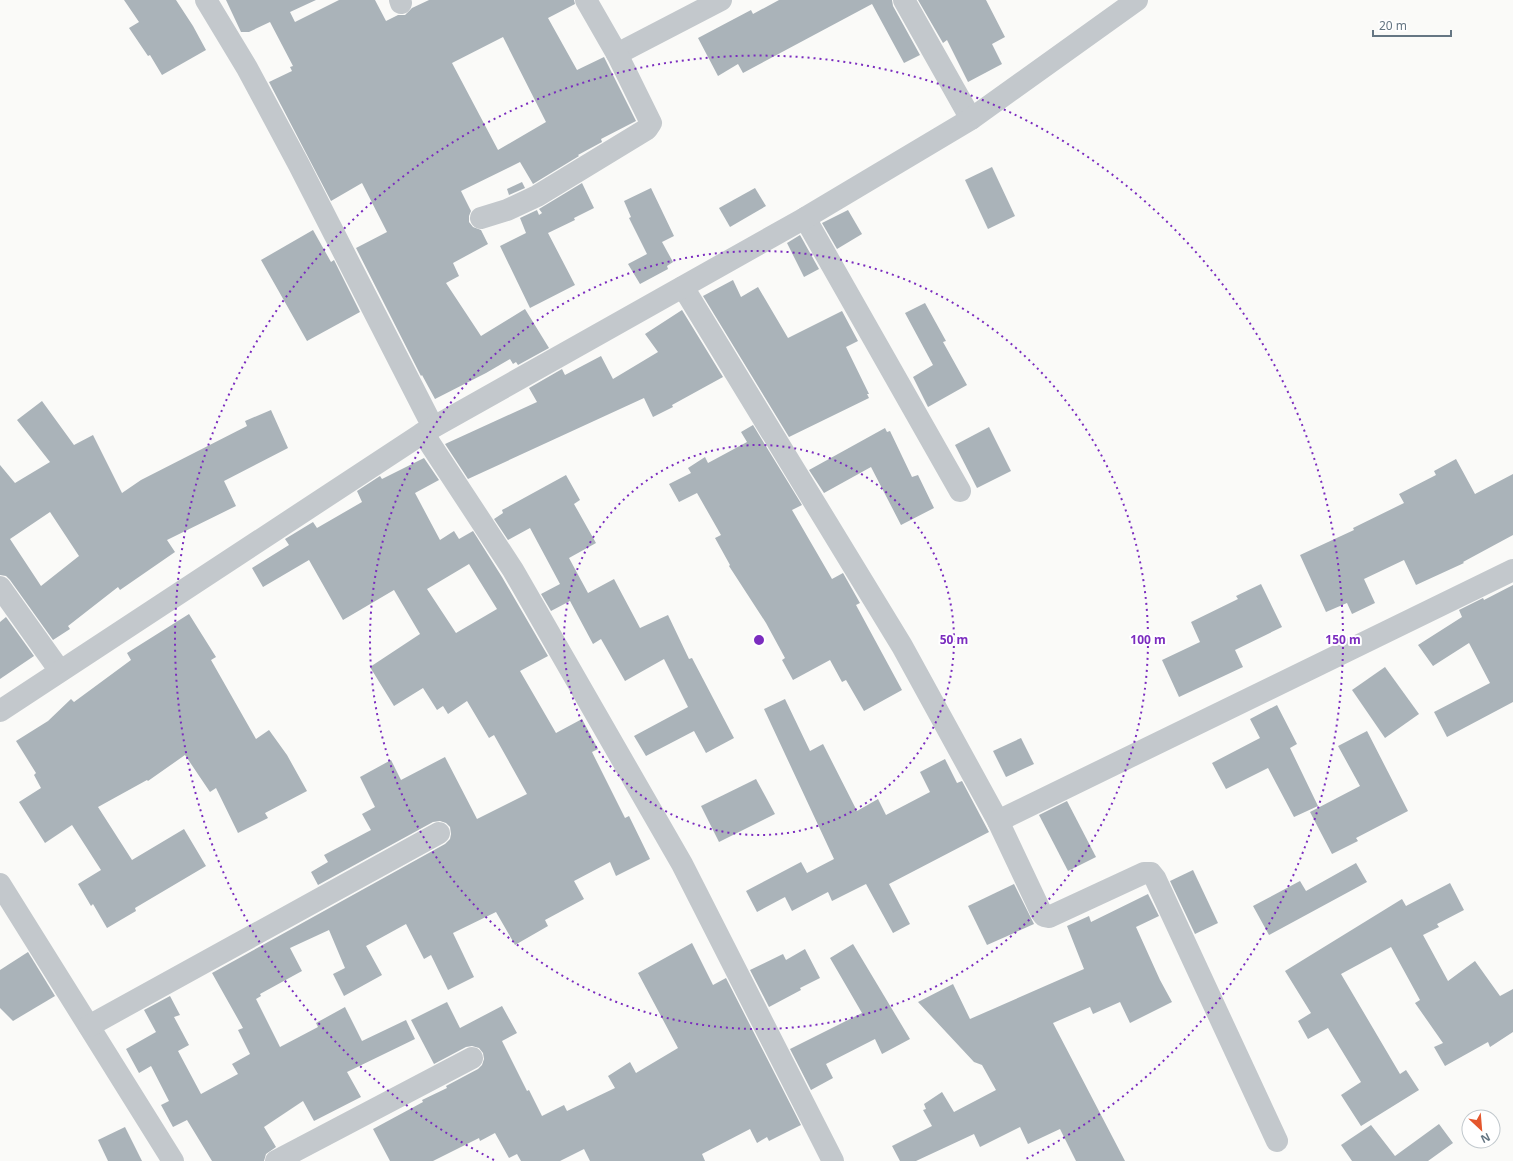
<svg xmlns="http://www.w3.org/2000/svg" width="1513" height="1161" font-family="'Noto Sans',sans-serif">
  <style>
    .building { fill: #aab3b9; fill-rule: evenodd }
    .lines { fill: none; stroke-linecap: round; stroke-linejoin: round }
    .minor { stroke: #c3c8cc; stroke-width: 22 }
    .ring { fill: none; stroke: #7b2cbf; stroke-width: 2; stroke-dasharray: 2 4 }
    .centre { fill: #7b2cbf; stroke: #fff; stroke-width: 2 }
    .ring-label { font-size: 12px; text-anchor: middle; font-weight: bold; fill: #7b2cbf; stroke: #fff; stroke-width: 4; stroke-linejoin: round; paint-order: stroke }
  </style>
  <rect width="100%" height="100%" fill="#fafaf8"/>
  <!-- building -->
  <g class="building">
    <path d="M124 0H176L193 26 206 50 162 75 150 55 148 56 129 28 139 22Z"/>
    <path d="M226 0H316L290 12 295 22 339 0H375L386 21 398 15H405L412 8 429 0H574L575 4 548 18 577 70 604 57 636 121 601 139 602 142 578 155 579 156 533 184 520 162 461 191 471 211 469 216V222L473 227 481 230 488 244 453 263 459 276 446 283 481 336 525 309 549 348 518 365 516 362 513 364 510 359 486 373 435 399 422 375 421 376 356 248 387 232 362 183 331 201 269 82 292 71 290 67 293 66 270 22 249 32H241ZM503 37 546 122 498 150 452 63Z"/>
    <path d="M779 0H892L893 6 920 55 904 63 872 4 743 73 738 64 718 76 698 38 751 10 753 14Z"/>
    <path d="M918 0H986L1005 37 992 44 1002 64 968 82 947 40 943 43Z"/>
    <path d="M992 167 1015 216 988 229 965 180Z"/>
    <path d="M522 182 525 188 509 195 507 189Z"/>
    <path d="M582 183 594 208 574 218 575 220 548 233 575 285 530 308 500 246 526 233 520 218 537 210 539 215 542 213 539 209Z"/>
    <path d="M651 188 674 236 662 242 673 262 667 266 668 269 640 284 628 264 647 254 629 218 631 217 624 201Z"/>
    <path d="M755 188 766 206 730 227 719 208Z"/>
    <path d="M848 210 862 234 837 249 822 223Z"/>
    <path d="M313 230 331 262 334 260 360 312 307 341 261 260Z"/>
    <path d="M800 235 819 269 804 277 787 243Z"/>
    <path d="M733 280 741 297 758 287 788 338 842 311 858 341 846 347 869 394H867L869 398 789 437 703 296Z"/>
    <path d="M925 303 946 341 943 342 967 385 928 407 913 377 933 365 905 313Z"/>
    <path d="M682 310 723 377 672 405 673 407 653 417 644 398 468 479 445 444 537 402 529 388 562 369 565 375 601 356 613 379 658 352 645 334Z"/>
    <path d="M42 401 74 445 93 435 122 493 141 480 247 426 245 421 271 410 288 448 224 481 236 506 167 540 175 552 120 590 118 587 68 626 70 629 53 640 10 580 6 576 0 575V465L15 483 50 462 17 420ZM50 512 79 556 41 586 10 539Z"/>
    <path d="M753 425 802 505 792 510 832 579 843 573 860 603 856 605 902 690 864 711 846 680 842 682 830 660 793 680 782 660 785 658 766 623 729 566 730 565 715 538 721 535 697 493 679 502 669 484 691 473 688 468 705 457 708 463 747 442 741 432Z"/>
    <path d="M989 427 1011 471 977 488 955 445Z"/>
    <path d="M885 428 887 432 890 431 912 477 918 475 934 508 901 525 871 467 824 493 809 470Z"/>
    <path d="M424 458 439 480 415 493 440 540 454 531 459 539 473 531 502 577 548 656 520 671 556 733 582 719 598 749 592 752 625 818 629 816 650 859 616 876 610 862 574 881 584 899 545 920 548 926 515 945 496 912 453 933 474 977 448 990 431 955 424 959 406 924 366 946 382 975 344 996 333 974 345 968 329 930 290 948 302 971 260 994 261 996 256 999 280 1047 318 1027 316 1023 345 1007 362 1041 406 1020 415 1039 347 1072 361 1097 314 1121 303 1101 264 1127 276 1147 266 1154 264 1161H212L187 1120 173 1127 161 1105 169 1101 151 1066 139 1073 126 1049 156 1032 144 1010 170 996 180 1015 174 1017 189 1045 178 1051 201 1094 238 1074 232 1064 250 1054 238 1030 243 1028 212 973 445 844 450 839 451 834 450 827 446 823 440 821 433 822 318 885 311 872 328 862 324 855 371 830 362 814 375 807 360 777 391 760 401 780 445 757 477 819 527 794 494 735 489 738 467 701 448 714 443 706 437 710 423 688 394 706 370 667 420 634 394 590 343 620 309 560 263 587 252 568 289 545 285 539 313 522 317 528 362 502 357 491 380 476 382 479ZM469 564 497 609 456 633 427 589Z"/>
    <path d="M1456 459 1475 494 1513 474V535L1463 562 1464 563 1416 585 1404 560 1364 579 1375 603 1352 614 1347 603 1326 612 1300 555 1354 530 1353 528 1404 503 1399 494 1436 475 1434 471Z"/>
    <path d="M566 475 580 500 574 504 596 543 569 558 588 593 614 579 640 628 668 615 689 659 692 658 734 738 706 753 694 731 646 756 634 736 688 707 664 659 625 681 601 639 593 644 570 601 551 611 541 594 560 584 530 528 508 540 494 519 503 513 502 510Z"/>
    <path d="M1261 584 1282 627 1235 650 1243 667 1179 697 1162 660 1200 642 1191 622 1238 599 1236 596Z"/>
    <path d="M1513 585V702L1447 737 1434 712 1490 683 1469 643 1433 666 1418 645 1462 617 1459 610 1483 598 1484 600Z"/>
    <path d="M189 614 216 657 211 660 256 739 269 730 287 755 307 791 265 813 268 818 238 833 216 788 210 792 185 755 148 781 147 780 98 807 132 860 184 829 206 866 135 908 136 911 107 928 93 904 91 906 78 884 101 870 72 825 45 843 19 802 41 788 34 775 36 773 16 741 48 721 71 699 74 702 131 660 127 653Z"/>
    <path d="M6 617 34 656 0 679V622Z"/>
    <path d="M1385 667 1419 714 1385 738 1352 690Z"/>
    <path d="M785 699 810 751 823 744 857 811 878 799 886 815 930 792 920 772 945 759 957 783 962 781 989 832 889 884 910 924 893 933 866 884 832 901 828 892 792 911 785 897 757 912 746 891 801 862 807 873 834 859 764 709Z"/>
    <path d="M1277 705 1297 744 1290 748 1318 806 1294 817 1268 768 1226 789 1212 763 1260 738 1250 719Z"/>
    <path d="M1367 731 1408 811 1356 838 1358 841 1332 854 1310 812 1360 786 1338 746Z"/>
    <path d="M1021 738 1034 764 1006 777 993 751Z"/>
    <path d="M756 779 775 814 719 842 701 806Z"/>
    <path d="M1067 801 1096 857 1068 871 1039 815Z"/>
    <path d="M1356 863 1367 882 1269 935 1253 906 1300 881 1306 891Z"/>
    <path d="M1193 870 1218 923 1195 934 1170 881Z"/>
    <path d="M1450 883 1464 910 1437 924 1439 927 1423 935 1448 981 1475 961 1500 996 1513 989V1032L1490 1047 1488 1042 1445 1066 1434 1047 1443 1043 1415 1003 1420 1000 1391 947 1341 974 1400 1074 1406 1070 1419 1090 1361 1126 1341 1095 1361 1082 1328 1028 1308 1039 1298 1021 1311 1013 1285 971 1402 899 1406 906Z"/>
    <path d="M1014 884 1034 924 987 945 968 906Z"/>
    <path d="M1148 894 1159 916 1136 927 1160 980 1172 1002 1130 1023 1120 1002 1093 1014 1090 1007 1053 1023 1125 1161H1076L1060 1129 1028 1144 1020 1127 980 1147 974 1134 916 1161H900L892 1146 932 1126 923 1110 926 1109 924 1104 942 1092 954 1112 996 1090 982 1065 974 1062 918 1002 953 984 970 1019 1084 969 1067 926 1089 916 1091 922Z"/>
    <path d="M692 943 713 985 726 978 801 1125 769 1141 767 1137 757 1143 750 1129 702 1154 705 1161H590L584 1149 560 1161H521L517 1154 509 1158 495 1133 480 1141 479 1138 433 1161H390L373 1129 423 1102 422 1100 447 1088 446 1086 478 1069 482 1065 484 1059 483 1053 479 1048 472 1046 466 1047 434 1064 411 1020 447 1002 460 1028 502 1006 517 1033 502 1041 527 1091 529 1090 542 1116 564 1105 567 1111 615 1088 608 1076 630 1062 636 1073 678 1048 638 973Z"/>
    <path d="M853 944 910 1039 882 1054 875 1039 826 1064 833 1078 811 1090 790 1049 862 1013 830 958Z"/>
    <path d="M805 949 820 978 800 988 801 990 769 1007 750 970 783 954 786 960Z"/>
    <path d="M28 952 55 996 13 1021 0 1008V970Z"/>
    <path d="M1439 1124 1453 1143 1428 1161H1352L1341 1145 1371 1125 1395 1156Z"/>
    <path d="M125 1127 142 1161H108L98 1140Z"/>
  </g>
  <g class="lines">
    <!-- minor -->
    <g class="minor">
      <path d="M206 0 247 68 299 165 433 427"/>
      <path d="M400 0 401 3"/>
      <path d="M904 0 971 119"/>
      <path d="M617 54 721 0"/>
      <path d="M481 218 507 210 537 196 647 129 651 123 617 54 586 0"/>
      <path d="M805 218 960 491"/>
      <path d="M683 287 902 646 998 821 1041 912 1044 916 1049 917 1144 873H1151L1155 878 1277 1141"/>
      <path d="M423 433 513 570 682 864 833 1161"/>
      <path d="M0 587 60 671"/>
      <path d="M0 711 423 433 805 218 971 119 1137 0"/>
      <path d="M998 821 1513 570"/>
      <path d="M0 884 173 1161"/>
      <path d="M89 1026 439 833"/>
      <path d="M276 1161 472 1058"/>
    </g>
  </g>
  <!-- distance rings -->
  <g class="ring">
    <circle cx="759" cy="640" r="195"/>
    <circle cx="759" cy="640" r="389"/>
    <path d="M494 1160A584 584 0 1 1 1024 1160"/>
  </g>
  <circle cx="759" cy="640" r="6" class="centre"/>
  <g class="ring-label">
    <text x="954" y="644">50 m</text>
    <text x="1148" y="644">100 m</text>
    <text x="1343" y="644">150 m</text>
  </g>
  <!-- north arrow -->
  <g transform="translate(1481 1129) rotate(154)"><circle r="19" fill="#ffffff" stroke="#c1c8cd"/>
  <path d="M0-3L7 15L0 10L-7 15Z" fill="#e4572e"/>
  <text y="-6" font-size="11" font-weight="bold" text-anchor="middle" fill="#657683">N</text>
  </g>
  <!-- scale -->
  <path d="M1373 30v6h78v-6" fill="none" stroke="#657683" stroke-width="2"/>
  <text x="1379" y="30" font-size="12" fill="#657683" stroke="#ffffff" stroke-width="3" paint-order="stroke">20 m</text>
</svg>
